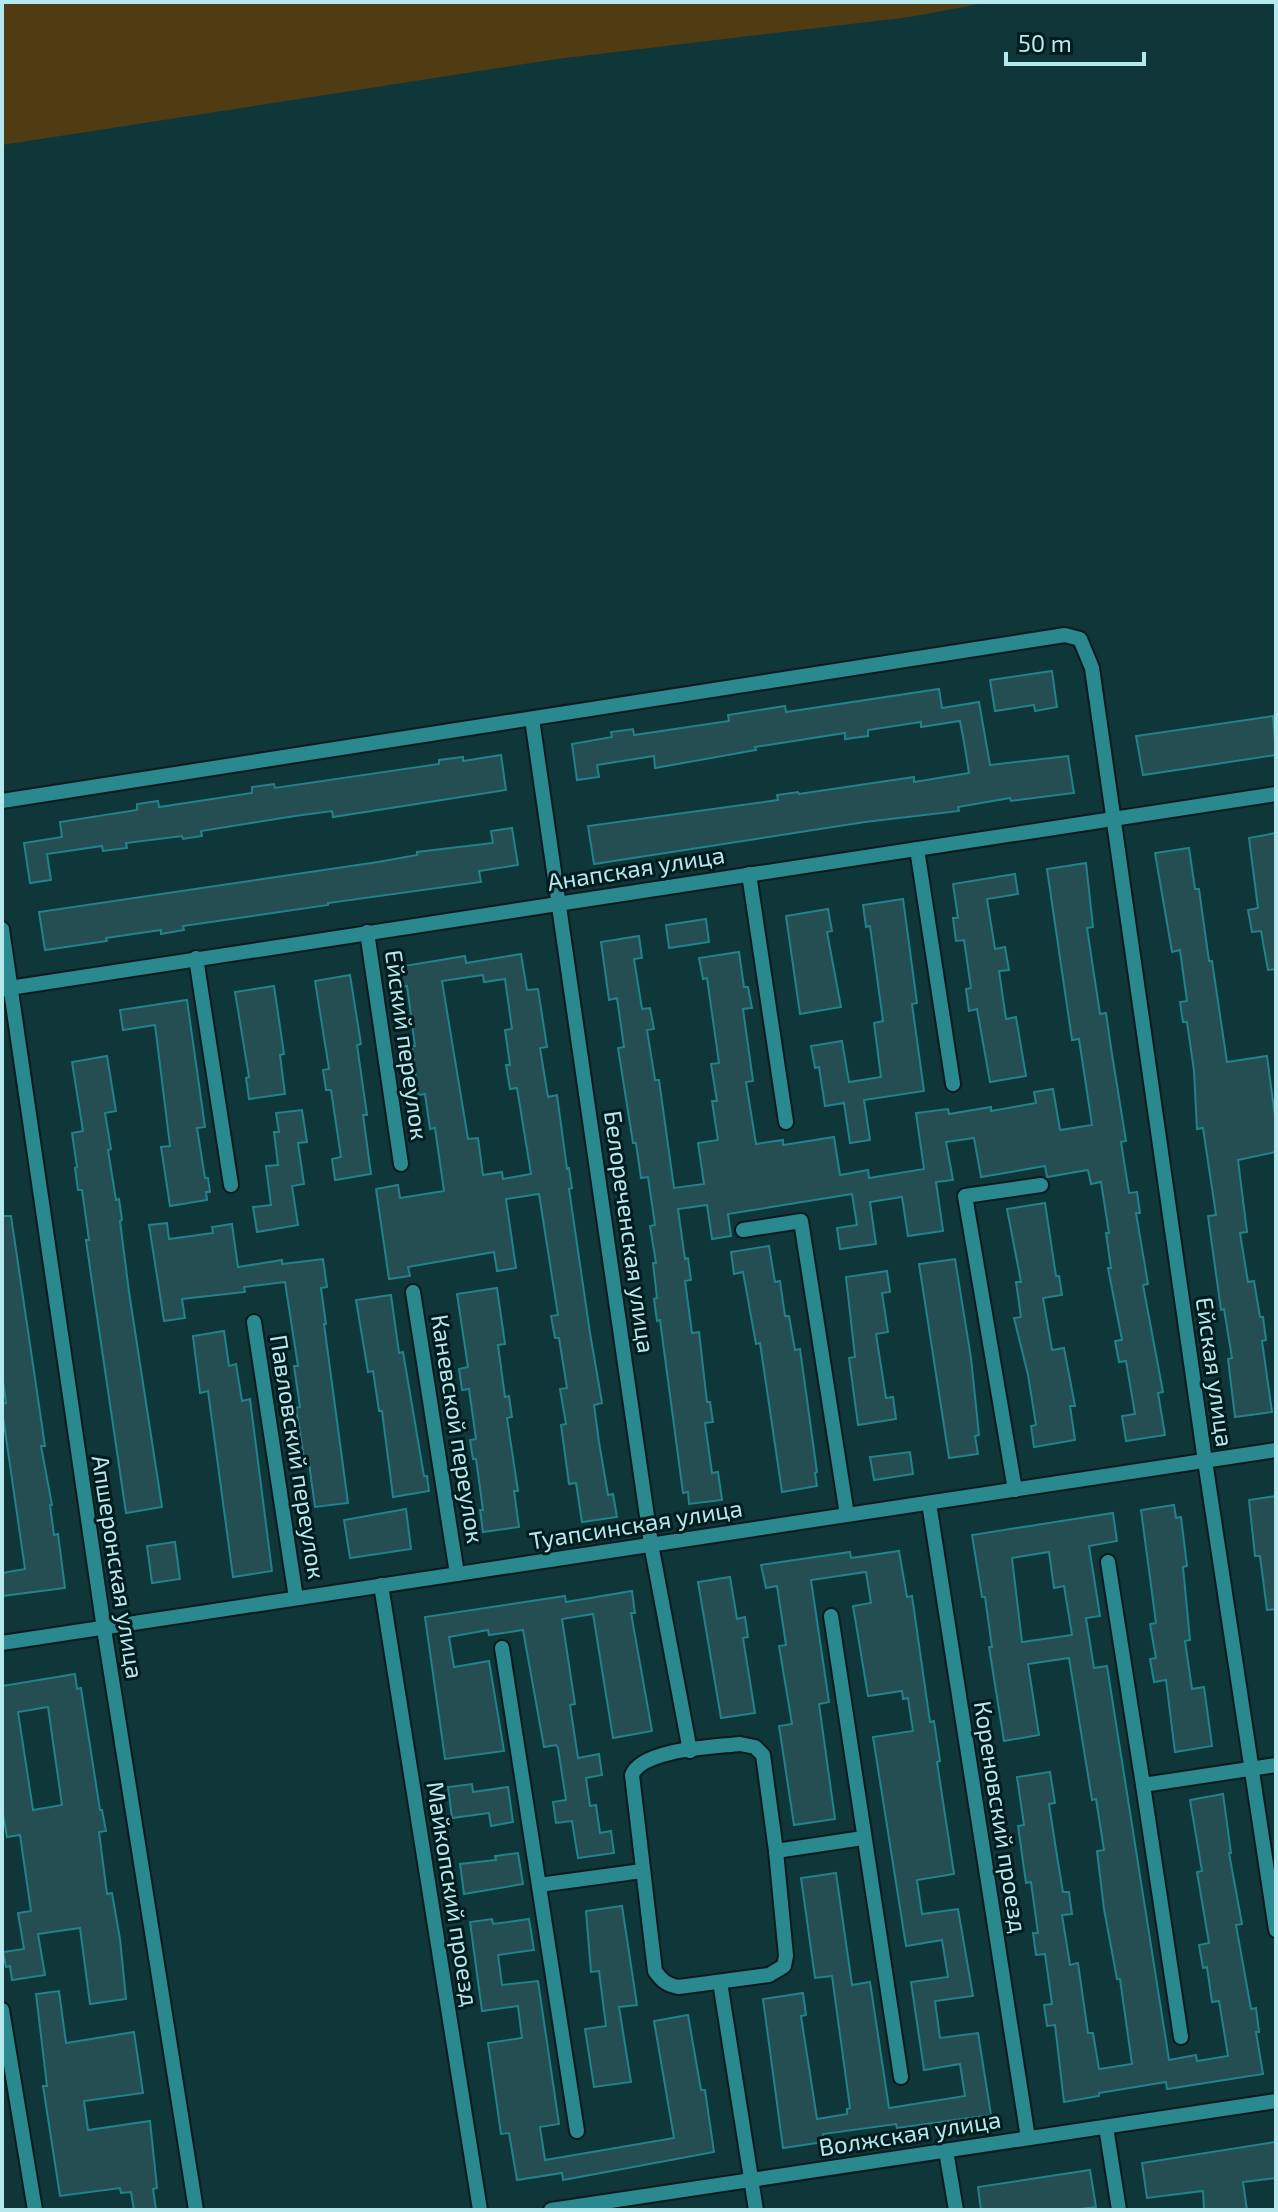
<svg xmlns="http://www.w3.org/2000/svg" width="1278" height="2212" font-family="'Exo 2',sans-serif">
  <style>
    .green { fill: #503c13 }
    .building { fill: #244e52; stroke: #228289; stroke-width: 2; fill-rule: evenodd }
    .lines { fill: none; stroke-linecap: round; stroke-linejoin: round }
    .minor-casing { stroke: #0b1a1c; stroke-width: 18 }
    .minor { stroke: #2a888f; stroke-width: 14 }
    .labels { text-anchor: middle; stroke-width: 6; stroke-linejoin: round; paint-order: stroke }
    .street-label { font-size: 24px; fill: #b5e9ee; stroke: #021c1e }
  </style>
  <rect width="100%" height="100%" fill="#0f3639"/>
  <!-- green -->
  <path class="green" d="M2 2H990L910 17 557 59 2 145Z"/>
  <!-- building -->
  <g class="building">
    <path d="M1052 671 1057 707 1035 711 1034 705 995 711 990 680Z"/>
    <path d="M939 689 942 708 979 702 990 765 1068 756 1074 793 1011 801 1010 798 958 807 959 811 865 822 594 864 588 826 778 800 777 795 798 792 799 794 914 777V782L969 773 964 742 960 721 921 727V722L868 730V736L845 739V733L755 747 756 750 655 768 654 756 597 765 599 777 577 780 572 744 612 737 611 732 633 729 634 735 729 721 728 715 785 706 786 712Z"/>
    <path d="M1273 716 1276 755 1143 775 1136 736Z"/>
    <path d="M501 755 506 790 333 817 332 811 295 816 201 831 202 836 183 839 182 836 126 843 127 848 103 851 102 846 47 854 51 880 30 883 24 843 62 837 60 822 137 810V804L158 801 159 807 252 793V787L274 784 275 788 439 764V760L463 757V761Z"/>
    <path d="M512 828 518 865 479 871 481 882 328 903V905L183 926 184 930 161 934V930L106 938 107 941 45 950 39 912 378 862 417 855V852L493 843 491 831Z"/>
    <path d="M1276 833V969L1268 970 1261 931 1252 932 1248 910 1258 908 1249 838Z"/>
    <path d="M1189 848 1195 889H1199L1209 961H1212L1227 1062 1267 1056 1276 1124V1152L1238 1160 1247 1232 1240 1233 1248 1282 1254 1281 1260 1317H1263L1266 1340 1262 1341 1272 1412 1235 1417 1228 1359 1232 1358 1224 1309 1221 1310 1208 1216 1216 1215 1203 1128 1197 1129 1194 1071 1187 1022H1183L1180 1002 1187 1001 1180 950 1172 952 1155 853Z"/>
    <path d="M1086 863 1093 927 1087 928 1100 1014 1106 1013 1111 1048 1126 1141 1121 1142 1129 1193 1137 1192 1140 1213H1136L1148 1284 1143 1285 1163 1392 1158 1393 1165 1435 1126 1441 1122 1416 1135 1414 1126 1361 1119 1362 1115 1341 1122 1340 1108 1268H1111L1106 1233H1109L1101 1182 1091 1184 1088 1170 1047 1177 1045 1166 981 1177 974 1138 946 1142 953 1180 936 1182 943 1231 908 1236 902 1197 870 1202 876 1244 840 1249 837 1228 857 1225 852 1194 728 1214 731 1236 712 1239 707 1205 678 1209 685 1259 688 1258 691 1280 685 1281 692 1333 699 1332 707 1402H710L713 1422 705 1423 712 1473 718 1472 722 1500 689 1504 688 1492 683 1493 660 1320 657 1321 654 1299 657 1298 653 1263H656L650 1226 655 1225 648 1177 641 1178 636 1143H633L618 1048 624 1047 617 998 609 1000 601 942 639 936 642 958 634 959 642 1009 650 1008 654 1029 647 1030 655 1080H659L674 1188 704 1184 698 1143 718 1140 712 1101H717L711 1064 719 1063 707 978 703 979 699 958 739 952 744 987H748L752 1008 743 1009 753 1081 746 1082 756 1144 783 1140V1145L834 1137 840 1175 868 1170 869 1178 924 1169 916 1113 948 1109 949 1114 991 1107V1111L1036 1103 1034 1092 1053 1089 1060 1130 1092 1125 1079 1039 1072 1040 1047 869Z"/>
    <path d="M1015 874 1018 894 987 899 995 949 1005 947 1009 970 999 971 1006 1019 1016 1017 1026 1076 990 1082 977 1009 969 1011 966 989 971 988 964 940 956 941 953 918H958L953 884Z"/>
    <path d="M903 899 917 1003 912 1004 924 1091 864 1100 870 1140 850 1143 844 1103 825 1106 819 1067 815 1068 811 1046 842 1041 849 1082 881 1077 874 1023 883 1021 870 926 866 927 863 905Z"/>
    <path d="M828 909 832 931 827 932 841 1007 800 1014 786 916Z"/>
    <path d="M706 919 709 942 669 948 666 925Z"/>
    <path d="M521 954 527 990 538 989 547 1047 540 1048 548 1097 557 1095 567 1169 569 1168 572 1188 569 1189 590 1333 602 1403 594 1405 599 1442 608 1495 613 1494 617 1517 582 1522 576 1483 569 1484 561 1425 566 1424 560 1389 567 1388 559 1338H555L551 1316 558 1315 539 1194 506 1199 516 1268 497 1271 494 1252 408 1267 410 1276 389 1279 376 1189 398 1185 400 1198 444 1191 435 1128 430 1129 425 1094 418 1095 412 1046H415L407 986 401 987 398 967 465 956 466 963ZM483 975 484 982 505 979 512 1029 505 1030 510 1065H506L510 1089 517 1088 531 1174 503 1179 502 1172 483 1175 478 1138 468 1139 442 981Z"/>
    <path d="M350 975 361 1044 357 1045 367 1115H363L371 1174 335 1180 332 1159 341 1157 331 1090H326L323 1070 329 1069 315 981Z"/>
    <path d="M274 986 284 1054 280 1055 285 1094 249 1099 246 1078 249 1077 235 992Z"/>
    <path d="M187 1000 205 1127 197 1128 205 1178H208L210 1192H206L207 1200 170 1206 161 1147 170 1146 155 1025 123 1030 120 1010Z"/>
    <path d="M107 1056 116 1111 105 1113 111 1149 108 1150 116 1200 119 1199 122 1220 120 1221 129 1292 162 1507 126 1513 91 1275 86 1240H89L82 1190H78L75 1168 77 1167 72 1133 83 1131 72 1062Z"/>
    <path d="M302 1110 307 1142 298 1143 304 1184 292 1186 298 1225 257 1232 253 1207 271 1205 266 1166 278 1165 274 1132H279L276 1113Z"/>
    <path d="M1045 1203 1056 1276H1059L1062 1295 1043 1298 1052 1350 1064 1348 1075 1406H1070L1075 1440 1034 1447 1031 1426 1036 1425 1028 1375 1014 1318 1021 1317 1016 1282H1021L1007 1209Z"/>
    <path d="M2 1216H11L45 1446H41L52 1505H50L54 1535 58 1534 65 1588 2 1596V1573L25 1569 2 1410V1404L6 1403 2 1374Z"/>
    <path d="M167 1223 169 1239 213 1233 212 1227 232 1224 238 1267 282 1260V1264L323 1259 327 1287 321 1288 326 1324H324L348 1503 315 1507 309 1463 305 1464 296 1408 300 1407 294 1366H298L285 1282 244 1287 245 1292 182 1299 185 1318 164 1321 149 1225Z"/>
    <path d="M769 1246 775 1282 780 1281 785 1316H789L795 1350 800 1349 817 1472 815 1473 817 1486 782 1492 760 1343 756 1344 743 1272 734 1274 731 1252Z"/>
    <path d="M955 1259 971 1358 979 1435 975 1436 978 1454 949 1458 919 1264Z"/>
    <path d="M887 1271 890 1292 882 1293 888 1332 876 1334 886 1398 893 1397 896 1419 858 1425 849 1358 855 1357 846 1277Z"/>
    <path d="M497 1288 505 1344 498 1345 505 1397 509 1396 512 1417 507 1418 518 1491H514L519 1527 483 1532 480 1510H483L476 1459H473L470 1440 476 1439 469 1389 462 1390 459 1369 468 1367 457 1294Z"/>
    <path d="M391 1295 399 1353 403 1352 424 1476H427L429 1491 393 1497 382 1411H379L373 1371 368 1372 356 1300Z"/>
    <path d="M224 1331 229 1366 236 1364 242 1401 250 1399 272 1571 233 1577 208 1391 200 1393 193 1336Z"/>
    <path d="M910 1452 913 1474 874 1480 870 1457Z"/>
    <path d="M1276 1496V1609L1267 1610 1260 1556H1255L1249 1500Z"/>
    <path d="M1174 1505 1176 1518 1181 1517 1187 1566 1183 1567 1190 1640 1185 1641 1192 1689 1204 1687 1212 1746 1175 1752 1166 1680 1154 1682 1150 1659 1156 1658 1150 1624 1156 1623 1141 1510Z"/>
    <path d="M406 1509 411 1549 350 1558 344 1520Z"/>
    <path d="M1113 1513 1117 1541 1089 1546 1100 1616 1086 1618 1094 1668 1107 1666 1169 2060 1196 2055 1197 2061 1228 2056 1219 2001 1212 2002 1207 1967 1203 1968 1199 1945 1209 1943 1197 1872 1202 1871 1190 1800 1223 1794 1231 1853H1229L1242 1924 1236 1925 1251 2009 1256 2008 1259 2032H1256L1263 2074 1167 2089 1166 2082 1099 2093V2096L1064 2102 1055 2025 1047 2026 1044 2005 1052 2004 1045 1954 1036 1955 1033 1933H1038L1031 1882 1026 1883 1018 1826 1024 1825 1017 1777 1050 1772 1055 1803 1049 1804 1057 1856 1063 1892H1069L1072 1914 1062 1915 1070 1965 1078 1963 1088 2033H1093L1099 2069 1132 2064 1120 1979H1117L1104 1909 1097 1851 1104 1850 1096 1799 1092 1800 1069 1658 1028 1664 1039 1735 1004 1741 989 1647H992L985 1597H982L972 1535ZM1049 1552 1054 1588 1064 1586 1072 1635 1022 1642 1012 1558Z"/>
    <path d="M175 1542 180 1579 152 1583 147 1546Z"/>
    <path d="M899 1551 907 1597 912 1596 930 1722 934 1721 940 1761 937 1762 954 1874 917 1880 922 1914 958 1909 973 1996 935 2001 940 2038 978 2033 991 2115 897 2128 896 2124 823 2134 824 2142 783 2148 763 1999 803 1993 806 2015 801 2016 817 2119 847 2114V2109L850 2108 832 1976 815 1978 801 1878 836 1873 852 1985 870 1982 889 2108 965 2096 960 2064 924 2070 911 1982 948 1977 942 1940 906 1946 873 1737 913 1731 908 1698 903 1699 902 1691 868 1696 853 1606 871 1603 866 1572 811 1580 829 1702 819 1704 835 1819 794 1825 779 1726 792 1724 779 1646 786 1645 777 1586 766 1588 761 1565 850 1552 851 1558Z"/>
    <path d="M730 1577 737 1619 745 1617 748 1637 743 1638 755 1713 721 1718 698 1582Z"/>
    <path d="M632 1591 635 1613H631L652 1731 613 1738 593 1614 562 1619 575 1704 570 1705 578 1758 599 1754 602 1775 586 1778 590 1806 596 1805 600 1833 611 1831 614 1853 578 1858 572 1821 556 1823 553 1802 566 1800 558 1748 556 1745 544 1747 523 1630 489 1635 488 1630 449 1637 454 1667 489 1661 504 1751 445 1759 425 1617 565 1596 566 1602Z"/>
    <path d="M75 1674 77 1689 81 1688 100 1810H102L106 1831 99 1832 107 1894 112 1893 120 1939 126 1999 90 2004 80 1928 38 1934 45 1975 12 1980 10 1966 6 1967 3 1952 24 1949 18 1913 31 1911 20 1835 7 1837 2 1808V1686ZM48 1707 62 1805 33 1810 18 1712Z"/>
    <path d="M472 1784 473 1792 508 1787 513 1822 491 1826 489 1813 452 1818 448 1787Z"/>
    <path d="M518 1853 523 1884 464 1894 460 1864 496 1860 495 1856Z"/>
    <path d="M622 1906 637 2005 619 2007 631 2082 594 2087 585 2029 606 2026 599 1971 591 1972 586 1911Z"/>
    <path d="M492 1919 493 1924 529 1919 534 1950 498 1955 502 1985 538 1981 559 2124 540 2127 545 2160 674 2138 654 2021 688 2015 701 2090H705L714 2152 563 2180 562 2173 517 2180 509 2133 501 2134 488 2043 522 2038 518 2006 482 2011 470 1922Z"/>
    <path d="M59 1991 66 2043 134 2032 143 2093 84 2101 88 2130 150 2121 157 2188 153 2189 156 2210H134L131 2192 121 2193 120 2188 60 2196 43 2086H47L36 1994Z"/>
    <path d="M1275 2142 1276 2178 1243 2182 1247 2210H1204L1203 2191 1147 2198 1142 2163Z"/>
    <path d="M1090 2170 1096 2207 1073 2210H981L978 2187Z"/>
  </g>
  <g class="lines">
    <defs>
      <g id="minor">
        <path d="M532 719 651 1544 690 1751"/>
        <path d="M2 801 1065 635 1080 639 1092 668 1205 1461 1276 1930"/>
        <path d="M917 849 953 1084"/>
        <path d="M749 874 786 1122"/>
        <path d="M2 929 104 1629 196 2210"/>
        <path d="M367 932 401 1164"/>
        <path d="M196 958 231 1185"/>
        <path d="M3 989 1276 794"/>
        <path d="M743 1230 801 1221 847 1515"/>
        <path d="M413 1292 457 1574"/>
        <path d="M254 1322 296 1598"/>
        <path d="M1015 1490 965 1196 1041 1185"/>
        <path d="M929 1503 1028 2138"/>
        <path d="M1108 1562 1143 1785"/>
        <path d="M381 1585 480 2210"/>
        <path d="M831 1616 901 2077"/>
        <path d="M2 1643 1276 1450"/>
        <path d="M502 1648 577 2131"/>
        <path d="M740 1744 755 1747 763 1755 776 1851 786 1956 784 1966 769 1975 679 1987C667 1985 662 1981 655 1971L632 1775C642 1749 714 1747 740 1744Z"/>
        <path d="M776 1851 863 1838"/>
        <path d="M539 1885 642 1871"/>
        <path d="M720 1982 756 2210"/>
        <path d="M2 2010 35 2210"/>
        <path d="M1181 2037 1143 1785 1276 1765"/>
        <path d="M1106 2127 1119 2210"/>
        <path d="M946 2151 956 2210"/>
        <path d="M551 2210 1276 2101"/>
      </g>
    </defs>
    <!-- minor casing -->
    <use href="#minor" class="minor-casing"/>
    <!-- minor -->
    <use href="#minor" class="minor"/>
  </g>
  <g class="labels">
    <!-- street labels -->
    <g class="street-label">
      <text transform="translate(636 869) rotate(-9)" y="8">Анапская улица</text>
      <text transform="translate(406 1045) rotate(82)" y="8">Ейский переулок</text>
      <text transform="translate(629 1232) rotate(82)" y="8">Белореченская улица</text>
      <text transform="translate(1214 1372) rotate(82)" y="8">Ейская улица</text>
      <text transform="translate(457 1429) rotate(81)" y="8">Каневской переулок</text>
      <text transform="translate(297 1457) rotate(81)" y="8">Павловский переулок</text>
      <text transform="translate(636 1525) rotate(-9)" y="8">Туапсинская улица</text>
      <text transform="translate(117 1567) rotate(81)" y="8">Апшеронская улица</text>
      <text transform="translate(1000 1817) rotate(81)" y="8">Кореновский проезд</text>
      <text transform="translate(452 1894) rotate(81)" y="8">Майкопский проезд</text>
      <text transform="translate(910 2134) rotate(-9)" y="8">Волжская улица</text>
    </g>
  </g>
  <!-- border -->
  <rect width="1278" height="2212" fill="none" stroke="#b5e9ee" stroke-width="8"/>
  <!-- scale -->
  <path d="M1006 52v12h138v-12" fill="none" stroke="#b5e9ee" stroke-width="4"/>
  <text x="1018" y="52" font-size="24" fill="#b5e9ee" stroke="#021c1e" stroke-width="6" paint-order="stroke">50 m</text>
</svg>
